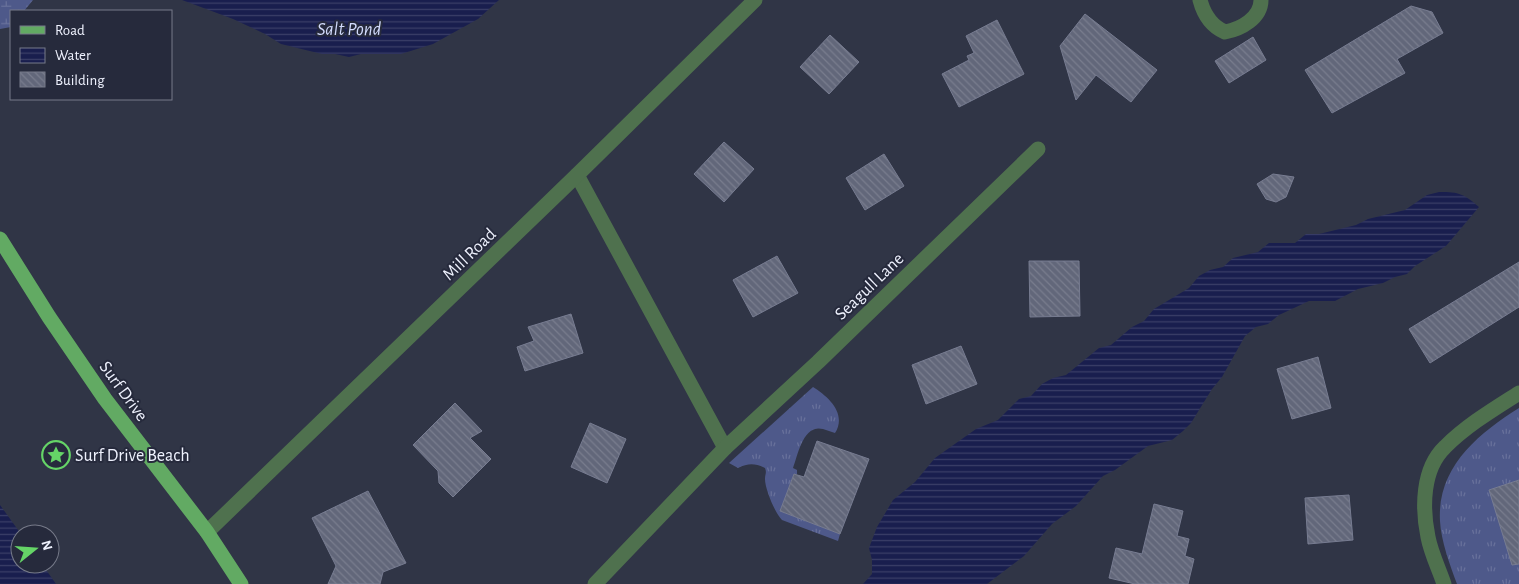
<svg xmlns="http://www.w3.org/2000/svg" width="1519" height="584" font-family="'Alegreya Sans',sans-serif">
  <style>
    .grass { fill: url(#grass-tufts) }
    .wetland { fill: url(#wetland-marsh) }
    .water { fill: url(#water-rules) }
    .building { fill: url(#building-back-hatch); stroke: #777c91 }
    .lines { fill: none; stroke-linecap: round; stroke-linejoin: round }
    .minor { stroke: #4f714e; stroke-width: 15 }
    .major { stroke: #62aa63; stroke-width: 15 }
    .labels { text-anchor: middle; stroke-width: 4; stroke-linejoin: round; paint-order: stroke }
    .street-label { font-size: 18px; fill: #eef1fd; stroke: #262a3c }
    .poi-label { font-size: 18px; fill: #eef1fd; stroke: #262a3c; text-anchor: start }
    .water-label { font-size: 19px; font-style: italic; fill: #d2dbfd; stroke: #262a3c }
  </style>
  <defs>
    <pattern id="grass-tufts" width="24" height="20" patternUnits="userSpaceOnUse" patternTransform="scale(1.25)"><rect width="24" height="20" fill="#4e598a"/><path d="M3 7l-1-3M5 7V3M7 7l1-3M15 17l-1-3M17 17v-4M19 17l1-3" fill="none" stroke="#68719b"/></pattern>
    <pattern id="wetland-marsh" width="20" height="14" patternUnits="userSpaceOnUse" patternTransform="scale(1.25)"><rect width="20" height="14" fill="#4e598a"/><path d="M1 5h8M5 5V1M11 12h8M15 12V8" fill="none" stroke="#68719b"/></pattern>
    <pattern id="water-rules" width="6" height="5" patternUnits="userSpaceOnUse" patternTransform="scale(1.25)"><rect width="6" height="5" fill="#191e4e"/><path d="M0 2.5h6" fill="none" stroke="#3b3f68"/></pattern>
    <pattern id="building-back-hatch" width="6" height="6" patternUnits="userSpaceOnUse" patternTransform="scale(1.25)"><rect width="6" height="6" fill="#62677a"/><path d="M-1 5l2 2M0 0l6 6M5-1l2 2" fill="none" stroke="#797d8e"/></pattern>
  </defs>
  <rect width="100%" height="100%" fill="#303546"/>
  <!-- grass -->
  <g class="grass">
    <path d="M813 387C829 397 847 414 835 433 831 432 827 430 823 429 803 424 798 455 793 468L797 470V474H794L780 511 840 534 838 541 782 520C775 513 765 489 765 479 765 474 767 473 765 468 755 463 748 463 738 468L729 463Z"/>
    <path d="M1519 408V584H1457C1450 565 1441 541 1440 521 1437 467 1478 434 1519 408Z"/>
  </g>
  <!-- wetland -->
  <path class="wetland" d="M0 0H33L24 11H11V27L0 29Z"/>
  <!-- water -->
  <g class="water">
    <path d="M182 0H499L478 19 433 44 401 54H361L349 57 335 54H322L281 44 265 34 233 19Z"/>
    <path d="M1439 192C1460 192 1464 194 1479 207L1446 246 1415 266 1407 274 1395 277 1383 283 1358 289 1335 301H1309L1279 315 1268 324 1256 327 1245 336 1222 377 1212 389 1191 423 1183 431 1172 440 1148 446 1115 470 1103 476 1076 506 1052 524 1024 556 987 584H863L872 574V560L869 548 877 527 893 500 915 482 935 458 976 429 998 420 1019 399 1031 396 1042 384 1053 378 1066 375 1099 348 1111 345 1132 327 1144 321 1154 309 1189 288 1199 276 1210 270 1223 267 1233 258 1258 252 1269 243H1295L1306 234H1319L1356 225 1368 219 1405 210 1427 195Z"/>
    <path d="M0 505 21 534 20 564H42L56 584H0Z"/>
  </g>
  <!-- building -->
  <g class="building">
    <path d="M1411 6 1432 12 1443 33 1397 59 1405 73 1332 113 1305 70Z"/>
    <path d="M1085 14 1157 70 1131 102 1096 75 1076 100 1060 46Z"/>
    <path d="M997 20 1024 74 959 107 942 74 969 60 967 56 974 53 966 36Z"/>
    <path d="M830 35 859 62 829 94 800 67Z"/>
    <path d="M1253 37 1266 60 1229 83 1215 61Z"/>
    <path d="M724 142 754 169 724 202 694 174Z"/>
    <path d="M884 154 904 186 865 210 846 178Z"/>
    <path d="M1273 174 1294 177 1286 197 1276 202 1266 199 1257 184Z"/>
    <path d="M777 256 798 293 753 317 733 280Z"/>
    <path d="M1029 261H1079L1080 316 1030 317Z"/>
    <path d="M1519 262V307L1430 363 1409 329Z"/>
    <path d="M571 314 583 353 525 371 517 347 534 341 528 327Z"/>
    <path d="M961 346 977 384 926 404 912 365Z"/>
    <path d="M1318 357 1331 408 1292 419 1277 369Z"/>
    <path d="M455 403 482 431 470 438 491 459 453 497 439 483 438 471 413 445Z"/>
    <path d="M590 423 626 439 607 483 571 467Z"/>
    <path d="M817 441 869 459 840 534 780 511 794 474 804 477Z"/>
    <path d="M1519 480V564L1512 565 1489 490Z"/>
    <path d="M368 491 406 563 383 572 380 584H328L336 566 312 518Z"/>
    <path d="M1349 495 1353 540 1308 544 1305 498Z"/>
    <path d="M1154 504 1183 511 1177 536 1189 539 1185 556 1194 559 1188 584H1135L1109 578 1116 548 1142 554Z"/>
  </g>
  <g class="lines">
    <!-- minor -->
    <g class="minor">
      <path d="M1200 0C1204 15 1211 26 1225 32 1241 29 1261 18 1261 0"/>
      <path d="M577 175 725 448"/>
      <path d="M207 532 577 175 755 0"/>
      <path d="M595 584 725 448 818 362 1038 149"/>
      <path d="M1444 584C1439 569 1431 553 1428 537 1422 508 1422 469 1445 447 1467 425 1494 409 1519 393"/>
    </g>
    <!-- major -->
    <path class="major" d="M0 239 49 317 105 399 207 532 241 584"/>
  </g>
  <!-- icons -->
  <defs>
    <symbol id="sight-ring" viewBox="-11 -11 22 22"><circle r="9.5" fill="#262a3c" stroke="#65d467" stroke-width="1.5"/><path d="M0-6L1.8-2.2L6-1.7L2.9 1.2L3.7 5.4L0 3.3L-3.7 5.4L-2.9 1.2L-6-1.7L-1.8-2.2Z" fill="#65d467"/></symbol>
  </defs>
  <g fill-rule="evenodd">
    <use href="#sight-ring" x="40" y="439" width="32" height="32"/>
  </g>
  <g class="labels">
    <!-- street labels -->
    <g class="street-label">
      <text transform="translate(469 254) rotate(-44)" y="6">Mill Road</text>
      <text transform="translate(869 286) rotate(-44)" y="6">Seagull Lane</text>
      <text transform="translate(124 391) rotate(54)" y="6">Surf Drive</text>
    </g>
    <!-- poi labels -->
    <g class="poi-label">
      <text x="75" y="461">Surf Drive Beach</text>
    </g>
    <!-- water labels -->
    <g class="water-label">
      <text x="349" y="35">Salt Pond</text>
    </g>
  </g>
  <!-- legend -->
  <rect x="10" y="10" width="162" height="90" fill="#262a3c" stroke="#767a89"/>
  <rect x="20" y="26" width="25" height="8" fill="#62aa63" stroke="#767a89"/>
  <text x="55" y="35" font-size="15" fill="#eef1fd">Road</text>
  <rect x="20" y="48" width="25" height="15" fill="url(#water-rules)" stroke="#767a89"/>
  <text x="55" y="60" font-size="15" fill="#eef1fd">Water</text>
  <rect x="20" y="72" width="25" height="15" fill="url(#building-back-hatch)" stroke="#767a89"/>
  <text x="55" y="85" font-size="15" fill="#eef1fd">Building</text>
  <!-- north arrow -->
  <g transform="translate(35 549) rotate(73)"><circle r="24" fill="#262a3c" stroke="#767a89"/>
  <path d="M0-4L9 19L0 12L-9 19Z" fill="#65d467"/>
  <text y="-8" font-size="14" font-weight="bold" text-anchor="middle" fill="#eef1fd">N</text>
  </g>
</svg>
